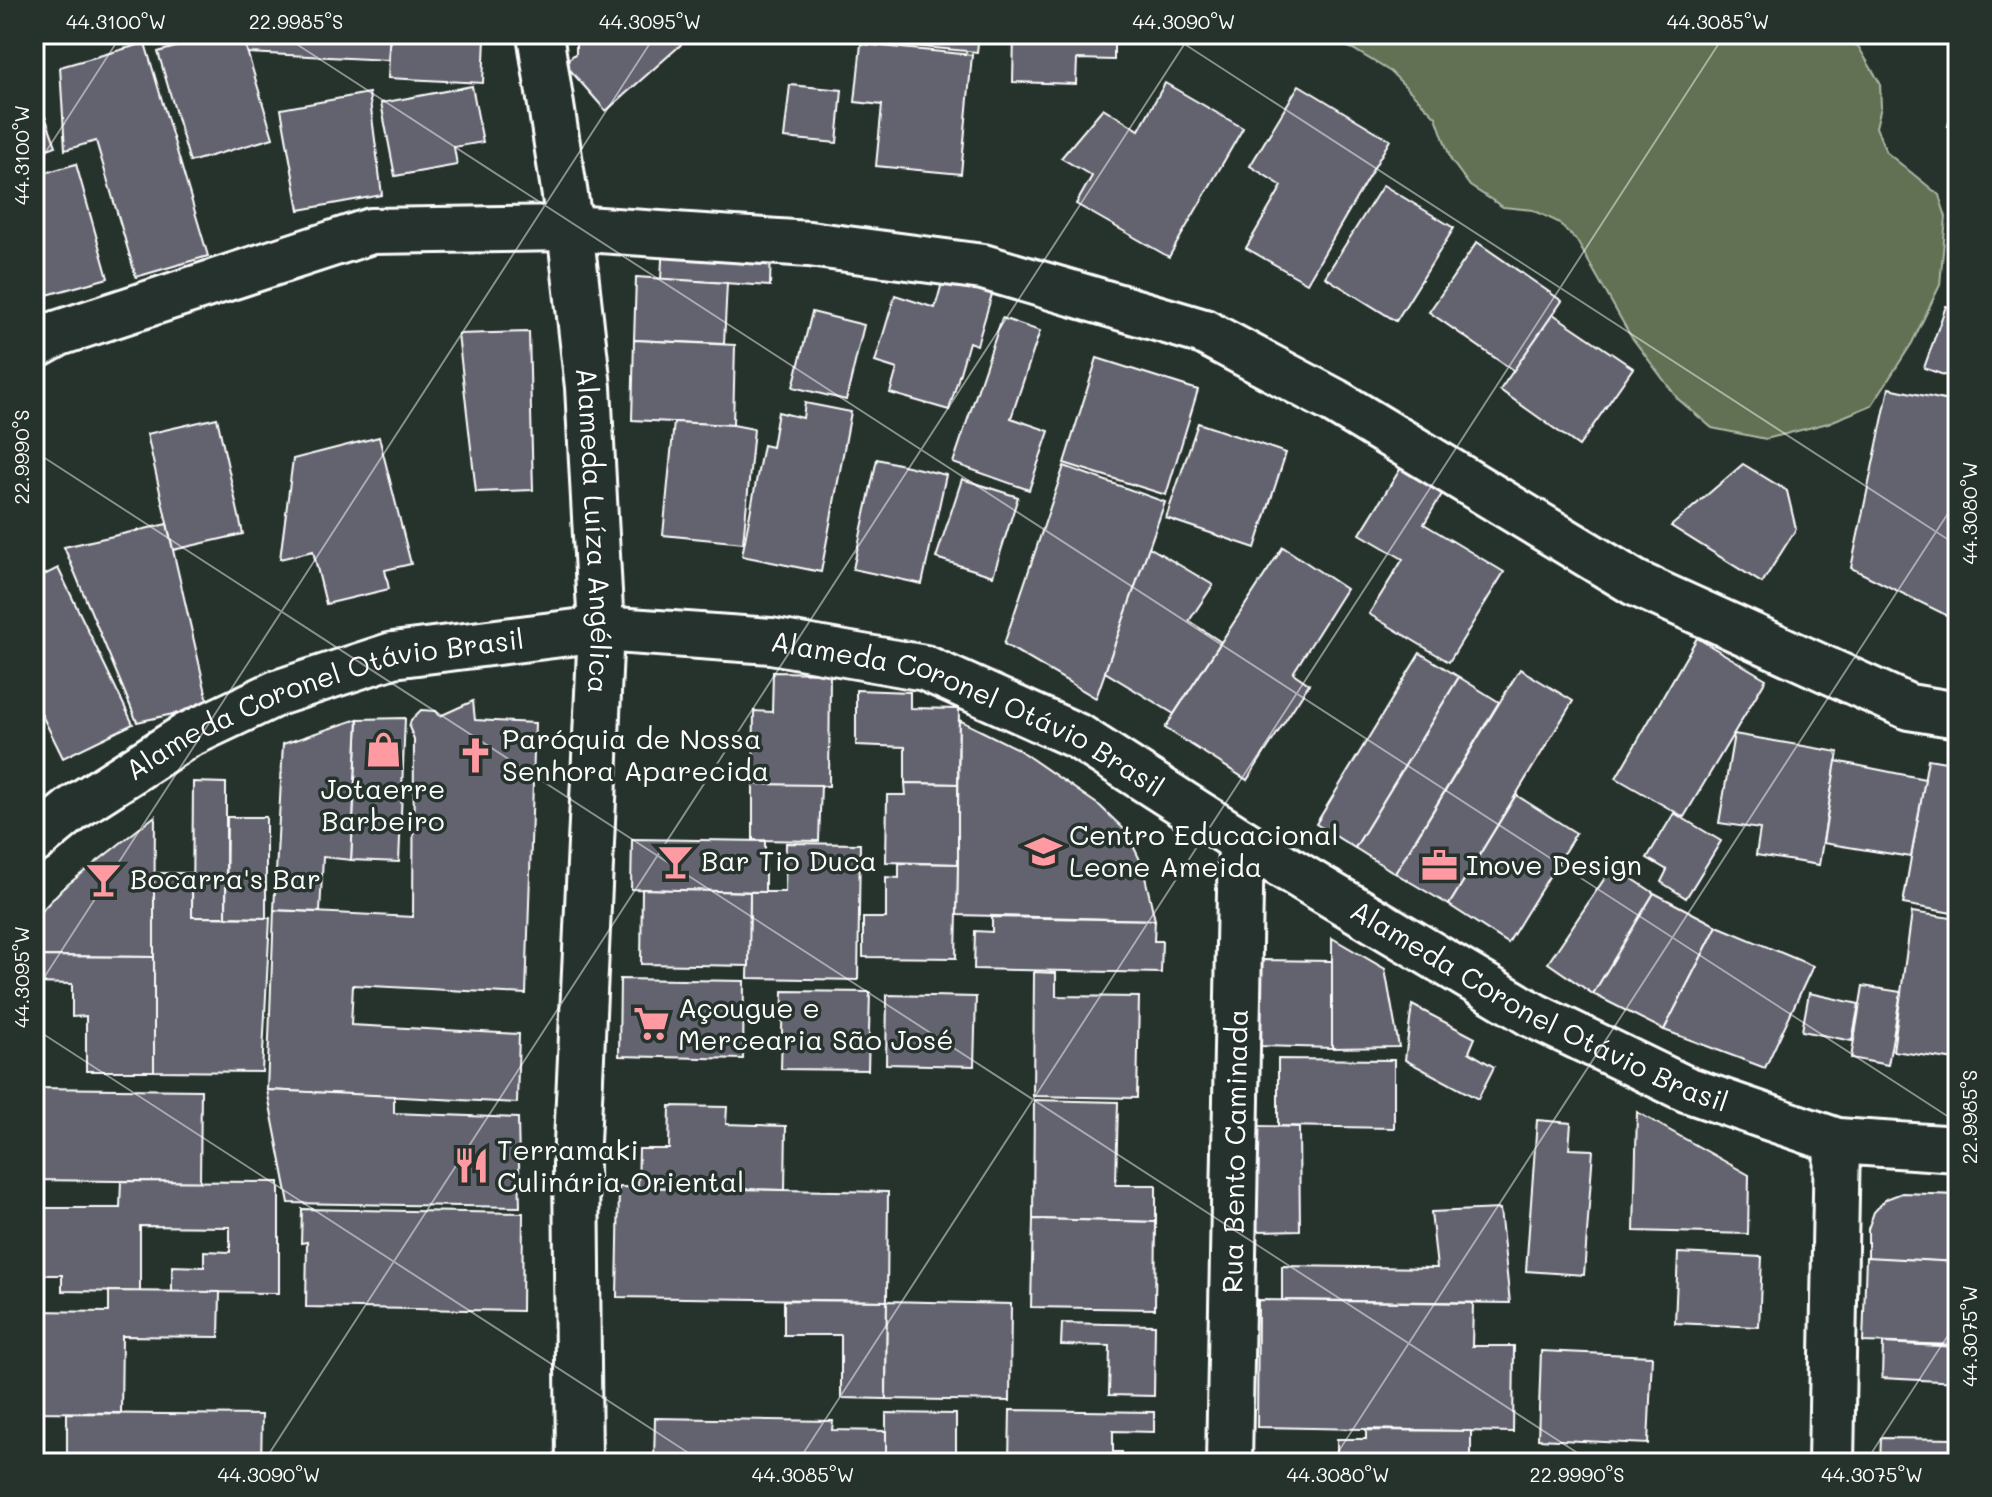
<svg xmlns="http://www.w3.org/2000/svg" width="1992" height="1497" font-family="Mali,sans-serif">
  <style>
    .green { fill: #627152; stroke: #b0b8a8; stroke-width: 2 }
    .building { fill: #646370; stroke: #fff; stroke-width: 2 }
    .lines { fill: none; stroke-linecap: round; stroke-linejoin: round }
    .street-casing { stroke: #fff; stroke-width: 50 }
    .secondary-casing { stroke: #fff; stroke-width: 50 }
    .street { stroke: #26332d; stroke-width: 44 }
    .secondary { stroke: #26332d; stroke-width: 44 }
    .ticks { fill: none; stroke: #fff; stroke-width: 2; stroke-opacity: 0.45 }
    .labels { text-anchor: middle; stroke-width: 7; stroke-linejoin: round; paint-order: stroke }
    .street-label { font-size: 28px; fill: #fff; stroke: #26332d }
    .poi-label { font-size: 28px; fill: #fff; stroke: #26332d; text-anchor: start }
    .neatline { fill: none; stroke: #fff; stroke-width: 3 }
    .ticks-label { font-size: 20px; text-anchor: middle; fill: #fff }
  </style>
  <rect width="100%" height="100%" fill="#26332d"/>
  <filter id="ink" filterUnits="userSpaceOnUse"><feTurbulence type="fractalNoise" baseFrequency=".0125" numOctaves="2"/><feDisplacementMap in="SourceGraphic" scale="16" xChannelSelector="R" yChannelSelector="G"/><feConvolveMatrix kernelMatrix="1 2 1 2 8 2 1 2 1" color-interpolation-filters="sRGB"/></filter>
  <g filter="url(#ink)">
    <!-- green -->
    <path class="green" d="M1317 34H1820L1858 46 1880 83 1881 107 1876 127 1886 152 1939 195 1946 217 1940 285 1912 343 1872 405 1828 423 1766 439 1712 428 1678 399 1630 335 1577 241 1558 222 1533 210 1503 207 1470 186 1451 160 1436 117 1391 72 1353 49Z"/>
    <!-- building -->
    <g class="building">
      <path d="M221 34H242L273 138 190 162 158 52Z"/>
      <path d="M242 34H390L388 60 248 53Z"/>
      <path d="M390 34 485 38 483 83 388 78Z"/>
      <path d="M576 34H693L606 111 564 63 576 53Z"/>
      <path d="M816 34H979L977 52 816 37Z"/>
      <path d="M1014 34H1114V60L1077 59 1076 84 1013 82Z"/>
      <path d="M145 43 208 256 136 277 96 141 65 150 60 67Z"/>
      <path d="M861 44 972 55 961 174 876 166 882 105 855 102Z"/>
      <path d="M1165 83 1243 128 1169 257 1076 204 1092 176 1061 158 1103 108 1139 130Z"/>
      <path d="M790 85 842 90 837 143 784 138Z"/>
      <path d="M1299 85 1390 140 1307 283 1246 248 1282 186 1250 166Z"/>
      <path d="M472 86 483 142 454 147 457 165 395 176 381 103Z"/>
      <path d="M34 87 56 146 34 154Z"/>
      <path d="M369 93 382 195 299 210 281 109Z"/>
      <path d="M1958 94V129L1948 126Z"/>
      <path d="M76 164 108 278 47 295 34 247V176Z"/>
      <path d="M1383 185 1454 228 1396 321 1325 277Z"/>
      <path d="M663 242 771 249 770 286 661 279Z"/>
      <path d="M1477 242 1562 301 1514 371 1429 312Z"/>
      <path d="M944 276 993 291 977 345 969 342 949 410 890 393 897 369 875 362 895 295 935 308Z"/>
      <path d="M636 277 727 283 724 344 634 340Z"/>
      <path d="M1946 306 1958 310V380L1924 368Z"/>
      <path d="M812 312 864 325 846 400 793 387Z"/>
      <path d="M1553 314 1633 368 1579 446 1500 390Z"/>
      <path d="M1002 318 1040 331 1011 418 1049 431 1029 490 953 463Z"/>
      <path d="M529 332 533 490 476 492 458 334Z"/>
      <path d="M634 340 735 345 733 425 632 420Z"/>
      <path d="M1097 358 1198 390 1166 495 1064 463Z"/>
      <path d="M1889 388 1958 403V621L1851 568Z"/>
      <path d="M805 403 851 412 821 572 742 556 763 445 772 447 778 412 803 418Z"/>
      <path d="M217 418 243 534 173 550 147 434Z"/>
      <path d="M674 422 733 425 754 429 743 543 663 535Z"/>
      <path d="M1198 423 1286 453 1255 548 1166 518Z"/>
      <path d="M379 437 411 564 385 570 389 589 326 604 313 551 280 559 293 459Z"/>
      <path d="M877 459 946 475 922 584 853 569Z"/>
      <path d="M1404 463 1445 489 1424 524 1504 572 1449 662 1369 614 1403 559 1360 534Z"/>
      <path d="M1743 464 1787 491 1796 529 1762 583 1671 526Z"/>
      <path d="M1064 466 1165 502 1096 698 1004 644Z"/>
      <path d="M962 479 1018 497 993 576 936 558Z"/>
      <path d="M167 524 209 706 137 722 64 547Z"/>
      <path d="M1149 547 1213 585 1189 621 1221 642 1174 714 1105 672Z"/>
      <path d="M1283 547 1346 589 1293 673 1309 684 1247 780 1165 728Z"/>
      <path d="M58 568 133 724 63 758 34 699V580Z"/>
      <path d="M1697 638 1766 679 1684 817 1616 778Z"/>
      <path d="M1420 653 1459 677 1355 848 1316 824Z"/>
      <path d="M1520 669 1573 701 1449 905 1395 873Z"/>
      <path d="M773 672 830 673 829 786 753 784 754 711 772 712Z"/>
      <path d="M1459 677 1499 702 1395 873 1355 848Z"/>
      <path d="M856 690 910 692V708L959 709 958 784 905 783V747L856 745Z"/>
      <path d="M473 701 475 720 535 723 526 994 353 985 351 1025 519 1034 517 1103 267 1090 274 910 413 917 414 739 409 727 411 720 421 710 436 711 440 716Z"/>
      <path d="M405 718 399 862 351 860 358 719Z"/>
      <path d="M358 719 351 860 323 857 320 912 274 910 283 744Z"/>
      <path d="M959 720 1016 748 1100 806 1126 831 1142 864 1155 920 957 915Z"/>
      <path d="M1734 734 1838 752 1819 865 1756 855 1760 829 1719 823Z"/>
      <path d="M1928 759 1958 764V879L1952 913 1903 904Z"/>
      <path d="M1836 761 1925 779 1911 857 1823 843Z"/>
      <path d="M193 782 226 783V917H192Z"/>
      <path d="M905 783 958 784V864L886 862 887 795H906Z"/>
      <path d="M753 784 821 785 819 841 753 840Z"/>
      <path d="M1516 795 1576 833 1508 943 1449 905Z"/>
      <path d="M1674 813 1721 841 1686 898 1661 882 1667 870 1647 858Z"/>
      <path d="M155 816 154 957 34 956V919L62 889Z"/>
      <path d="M227 817H266V918L226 917Z"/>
      <path d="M632 839 765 841V892L631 889Z"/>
      <path d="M786 843 860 844 858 980 748 978 750 892H785Z"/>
      <path d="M899 863 958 864 956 958 863 957V918H886V877L899 878Z"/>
      <path d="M1613 866 1654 893 1593 994 1548 963Z"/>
      <path d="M154 873H192V917L270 918 262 1072 154 1071Z"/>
      <path d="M642 889 750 892 749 966 641 964Z"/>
      <path d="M1654 893 1717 926 1664 1030 1593 994Z"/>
      <path d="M1912 912 1958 919V1045L1956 1060 1893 1051Z"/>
      <path d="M992 917 1155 920 1154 941H1162L1161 973 974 969 975 931 992 932Z"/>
      <path d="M1717 926 1813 966 1765 1068 1664 1030Z"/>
      <path d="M1332 938 1385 969 1399 1047 1332 1048Z"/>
      <path d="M34 956 154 957V1071H86V1016L72 1017V984L34 983Z"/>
      <path d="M1260 960 1332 961V1048L1260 1046Z"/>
      <path d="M1034 972 1056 973V996L1139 997 1137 1098 1033 1096Z"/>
      <path d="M620 979 744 981 743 1059 619 1056Z"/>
      <path d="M1863 986 1901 992 1888 1065 1851 1058Z"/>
      <path d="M783 991 870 992 868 1070 781 1069Z"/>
      <path d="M1809 993 1859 1004 1852 1041 1802 1031Z"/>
      <path d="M887 995 976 997 974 1066 886 1064Z"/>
      <path d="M1412 1005 1475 1038 1469 1052 1494 1067 1478 1099 1405 1060Z"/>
      <path d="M1958 1047V1108L1950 1107Z"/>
      <path d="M1278 1059 1394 1060V1128L1278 1126Z"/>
      <path d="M34 1088 201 1090 200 1182 34 1180Z"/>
      <path d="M267 1090 394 1096V1113L518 1118 520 1207 289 1203Z"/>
      <path d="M1034 1100 1118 1102 1116 1185H1156V1222L1033 1219Z"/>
      <path d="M670 1106 727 1107 726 1124 786 1126 785 1190 638 1187 639 1149H669Z"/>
      <path d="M1637 1112 1749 1175 1748 1234 1634 1231Z"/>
      <path d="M1537 1120 1571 1123 1569 1149 1593 1150 1584 1275 1526 1271Z"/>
      <path d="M1256 1126 1299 1127 1300 1230 1257 1231Z"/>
      <path d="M121 1181 279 1182V1293L172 1292V1266L204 1267V1251L230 1252V1227L140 1226V1292L62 1291V1275H34V1208H120Z"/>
      <path d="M619 1187 888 1192 887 1301 617 1297Z"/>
      <path d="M1902 1193 1958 1195V1262L1868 1258V1229L1874 1212 1886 1199Z"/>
      <path d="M302 1209 523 1213 522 1311 306 1307 307 1242 301 1243Z"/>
      <path d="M1500 1209 1510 1303 1282 1300V1266L1437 1268 1431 1212Z"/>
      <path d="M1033 1219 1156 1222 1155 1309 1031 1307Z"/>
      <path d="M1678 1253 1762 1257 1759 1327 1675 1323Z"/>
      <path d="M1866 1257 1958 1262V1345L1863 1342Z"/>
      <path d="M109 1291 220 1292 219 1337 122 1336 121 1413 34 1412V1311L109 1312Z"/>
      <path d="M784 1300 887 1301 886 1399 841 1398V1335H784Z"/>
      <path d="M1258 1300 1473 1303 1472 1346H1514L1513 1432 1257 1427Z"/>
      <path d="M887 1301 1011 1304 1010 1401 886 1399Z"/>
      <path d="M1062 1323 1155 1325 1154 1396 1109 1395 1110 1346 1061 1345Z"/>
      <path d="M1883 1343 1958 1347V1382L1882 1378Z"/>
      <path d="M1541 1351 1652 1356 1648 1444 1538 1439Z"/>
      <path d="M1010 1410 1154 1412V1432L1113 1431V1452H1122V1463H1009Z"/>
      <path d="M67 1413 262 1415 261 1463H67Z"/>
      <path d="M886 1413 956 1414V1459L920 1458V1463H886Z"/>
      <path d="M655 1418 833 1421 832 1430 886 1431V1463H654Z"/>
      <path d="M1366 1430 1471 1431V1463H1337V1439H1366Z"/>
      <path d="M1881 1438 1958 1439V1463H1880Z"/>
    </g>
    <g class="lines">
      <defs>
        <g id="street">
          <path d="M34 347 59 333 371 231 570 228 809 244 983 267 1204 332 1334 401 1635 583 1909 707 1958 715"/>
          <path id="s1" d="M601 629 771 641 925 668 1079 737 1241 841 1533 1015 1686 1089 1837 1141 1958 1149"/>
          <path id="s2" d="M1229 1463 1241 841"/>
          <path d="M1831 1463 1837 1141"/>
        </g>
        <g id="secondary">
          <path id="s3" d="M540 34 570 228 588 387 601 629 576 1164 579 1463"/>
          <path id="s4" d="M34 841 74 808 186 736 277 693 393 655 601 629"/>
        </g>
      </defs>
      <!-- street casing -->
      <use href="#street" class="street-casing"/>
      <!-- secondary casing -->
      <use href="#secondary" class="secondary-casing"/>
      <!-- street -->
      <use href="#street" class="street"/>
      <!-- secondary -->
      <use href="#secondary" class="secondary"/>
    </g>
  </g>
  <!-- ticks -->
  <path class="ticks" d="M281 34 1958 1123M1169 34 1958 546M34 170 122 34M34 451 1593 1463M34 993 656 34M34 1028 704 1463M263 1463 1191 34M797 1463 1725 34M1331 1463 1958 498M1865 1463 1958 1320"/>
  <!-- icons -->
  <defs>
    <symbol id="shop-bare" viewBox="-9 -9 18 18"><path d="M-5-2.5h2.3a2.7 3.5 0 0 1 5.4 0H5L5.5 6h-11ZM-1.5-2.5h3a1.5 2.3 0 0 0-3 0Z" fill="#ff9aa2" stroke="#26332d" stroke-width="2.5" paint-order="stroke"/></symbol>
    <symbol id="church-bare" viewBox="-9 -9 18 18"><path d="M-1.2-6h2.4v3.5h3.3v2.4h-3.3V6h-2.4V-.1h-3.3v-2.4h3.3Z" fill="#ff9aa2" stroke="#26332d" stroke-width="2.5" paint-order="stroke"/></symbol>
    <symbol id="school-bare" viewBox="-9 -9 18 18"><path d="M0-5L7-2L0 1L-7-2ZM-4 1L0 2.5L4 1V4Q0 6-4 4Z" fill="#ff9aa2" stroke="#26332d" stroke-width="2.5" paint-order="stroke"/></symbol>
    <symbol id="bar-bare" viewBox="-9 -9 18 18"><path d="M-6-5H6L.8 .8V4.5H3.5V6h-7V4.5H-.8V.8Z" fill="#ff9aa2" stroke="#26332d" stroke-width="2.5" paint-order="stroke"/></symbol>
    <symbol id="office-bare" viewBox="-9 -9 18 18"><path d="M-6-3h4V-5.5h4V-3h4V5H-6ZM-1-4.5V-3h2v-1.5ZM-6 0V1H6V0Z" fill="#ff9aa2" stroke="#26332d" stroke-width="2.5" paint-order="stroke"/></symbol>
    <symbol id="supermarket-bare" viewBox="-9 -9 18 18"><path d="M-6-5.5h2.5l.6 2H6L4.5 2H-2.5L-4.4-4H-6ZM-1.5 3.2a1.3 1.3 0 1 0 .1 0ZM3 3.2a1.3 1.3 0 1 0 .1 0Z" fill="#ff9aa2" stroke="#26332d" stroke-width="2.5" paint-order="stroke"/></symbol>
    <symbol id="restaurant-bare" viewBox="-9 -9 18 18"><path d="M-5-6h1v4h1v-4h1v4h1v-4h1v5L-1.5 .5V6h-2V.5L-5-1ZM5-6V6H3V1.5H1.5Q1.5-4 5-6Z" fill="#ff9aa2" stroke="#26332d" stroke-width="2.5" paint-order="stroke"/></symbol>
  </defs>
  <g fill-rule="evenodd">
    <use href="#shop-bare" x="358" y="724" width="51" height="51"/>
    <use href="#church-bare" x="450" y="730" width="51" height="51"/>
    <use href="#school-bare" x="1018" y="826" width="51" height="51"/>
    <use href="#bar-bare" x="650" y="836" width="51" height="51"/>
    <use href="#office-bare" x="1414" y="840" width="51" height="51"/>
    <use href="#bar-bare" x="78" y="854" width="51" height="51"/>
    <use href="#supermarket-bare" x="626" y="998" width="51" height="51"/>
    <use href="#restaurant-bare" x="446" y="1140" width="51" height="51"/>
  </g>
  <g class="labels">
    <!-- street labels -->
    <g class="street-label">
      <text dy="10" stroke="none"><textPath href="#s3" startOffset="500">Alameda Luíza Angélica</textPath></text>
      <text dy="10" stroke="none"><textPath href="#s4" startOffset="328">Alameda Coronel Otávio Brasil</textPath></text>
      <text dy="10" stroke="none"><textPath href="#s1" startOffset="382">Alameda Coronel Otávio Brasil</textPath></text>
      <text dy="10" stroke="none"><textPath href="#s1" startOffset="1030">Alameda Coronel Otávio Brasil</textPath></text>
      <text dy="10" stroke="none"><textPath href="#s2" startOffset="312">Rua Bento Caminada</textPath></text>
    </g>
    <!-- poi labels -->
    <g class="poi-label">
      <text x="502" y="749">Paróquia de Nossa<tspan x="502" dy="32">Senhora Aparecida</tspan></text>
      <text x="383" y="799" text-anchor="middle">Jotaerre<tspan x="383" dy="32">Barbeiro</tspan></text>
      <text x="1069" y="845">Centro Educacional<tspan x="1069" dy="32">Leone Ameida</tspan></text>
      <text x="701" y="871">Bar Tio Duca</text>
      <text x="1466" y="875">Inove Design</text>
      <text x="130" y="889">Bocarra's Bar</text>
      <text x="678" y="1018">Açougue e<tspan x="678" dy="32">Mercearia São José</tspan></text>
      <text x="497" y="1160">Terramaki<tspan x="497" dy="32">Culinária Oriental</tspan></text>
    </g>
  </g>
  <!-- margin -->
  <rect width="1992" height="1497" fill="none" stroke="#26332d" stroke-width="88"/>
  <rect x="44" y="44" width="1904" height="1409" class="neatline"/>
  <g class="ticks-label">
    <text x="116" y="29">44.3100°W</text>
    <text x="296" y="29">22.9985°S</text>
    <text x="650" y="29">44.3095°W</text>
    <text x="1184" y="29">44.3090°W</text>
    <text x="1718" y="29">44.3085°W</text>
    <text transform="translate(22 155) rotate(-90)" y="7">44.3100°W</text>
    <text transform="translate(22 457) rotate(-90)" y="7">22.9990°S</text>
    <text transform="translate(1970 513) rotate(-90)" y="7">44.3080°W</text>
    <text transform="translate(22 977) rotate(-90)" y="7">44.3095°W</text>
    <text transform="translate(1970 1117) rotate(-90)" y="7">22.9985°S</text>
    <text transform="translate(1970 1336) rotate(-90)" y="7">44.3075°W</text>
    <text x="269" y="1482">44.3090°W</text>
    <text x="803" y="1482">44.3085°W</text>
    <text x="1338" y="1482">44.3080°W</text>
    <text x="1577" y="1482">22.9990°S</text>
    <text x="1872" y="1482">44.3075°W</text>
  </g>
</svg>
